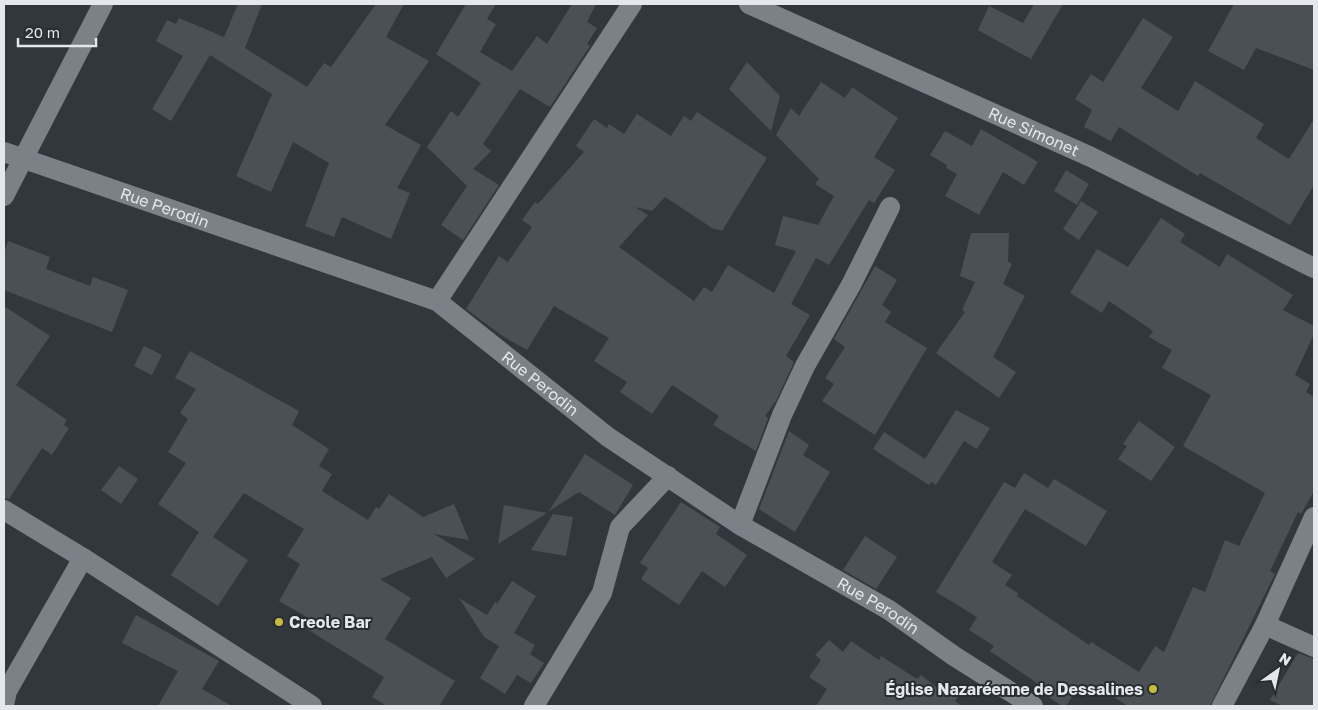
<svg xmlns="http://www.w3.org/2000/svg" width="1318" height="710" font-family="'Golos Text',sans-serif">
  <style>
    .building { fill: #4b5056 }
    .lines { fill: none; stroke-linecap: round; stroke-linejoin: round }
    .street { stroke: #7c8188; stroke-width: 20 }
    .poi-dot { fill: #c5bc3d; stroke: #282d33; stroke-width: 2 }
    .labels { text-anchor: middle; stroke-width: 4; stroke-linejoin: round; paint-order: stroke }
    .street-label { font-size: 16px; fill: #e4e7eb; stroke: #282d33 }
    .poi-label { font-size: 16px; font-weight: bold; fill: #e4e7eb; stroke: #282d33; text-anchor: start }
  </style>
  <rect width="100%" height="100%" fill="#32373d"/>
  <!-- building -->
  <g class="building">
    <path d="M238 4H262L245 48 307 87 324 63 331 67 376 4H404L386 37 429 61 385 125 421 145 397 188 410 193 391 239 342 217 334 237 305 226 329 163 293 142 271 192 236 176 272 94 210 55 171 121 152 109 183 56 156 41 167 20 176 24 179 18 224 37Z"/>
    <path d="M466 4H496L487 19 496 24 480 52 512 71 537 36 547 44 572 4H596L587 22 597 28 587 44 590 46 550 107 520 89 483 144 491 151 473 169 499 185 463 240 441 225 467 186 427 147 451 111 458 117 481 83 436 54Z"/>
    <path d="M1034 4H1063L1031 59 978 30 989 6 1023 23Z"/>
    <path d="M1234 4H1314V70L1256 48 1244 70 1208 51Z"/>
    <path d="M1143 18 1173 37 1141 88 1178 111 1195 81 1264 124 1256 138 1289 159 1314 119V185L1290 225 1200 173 1198 176 1119 127 1111 141 1084 127 1092 110 1075 99 1091 74 1103 82Z"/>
    <path d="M747 62 780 96 771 131 729 89Z"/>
    <path d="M821 82 845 98 852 87 898 118 874 157 895 170 874 203 869 200 829 265 816 258 791 304 810 315 786 356 794 362 776 401 765 416 768 418 756 451 713 425 719 416 672 385 652 414 620 392 627 382 594 361 609 338 554 306 527 350 504 337 466 309 499 256 508 262 532 227 522 220 535 202 538 204 584 152 576 146 594 119 607 128 609 124 624 134 637 114 671 136 684 116 691 121 697 112 767 158 722 231 712 228 665 197 652 211 635 207 648 215 619 247 694 301 704 287 712 292 728 265 774 293 796 251 775 245 783 216 818 225 834 196 815 184 819 179 776 135 791 108 799 116Z"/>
    <path d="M981 129 1038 162 1024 185 1003 172 979 215 945 196 957 174 946 168 947 165 930 155 945 131 972 146Z"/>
    <path d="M1066 170 1089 184 1077 205 1054 191Z"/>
    <path d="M1081 201 1098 212 1079 240 1063 229Z"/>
    <path d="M1161 218 1185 234 1180 242 1220 267 1227 254 1293 295 1283 310 1314 326V334L1295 375 1310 384 1306 392 1314 397V491L1301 514 1298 512 1270 571 1275 574 1210 706H1128L1098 687 1094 692 1080 684 1066 706H1062L1047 696 1050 692 990 651 994 646 969 630 977 617 936 592 1004 482 1015 488 1024 473 1048 488 1054 479 1107 511 1086 546 1025 509 992 562 1012 575 1005 585 1018 593 1017 596 1089 645 1091 642 1139 672 1155 646 1164 652 1193 587 1205 592 1225 540 1239 546 1265 493 1183 446 1211 395 1162 368 1172 350 1149 337 1153 331 1109 301 1102 313 1070 293 1097 249 1128 267Z"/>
    <path d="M971 233H1009L1008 262 1012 264 1003 284 1025 296 993 357 1016 372 999 398 936 353 965 312 962 310 975 282 960 276Z"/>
    <path d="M8 241 50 257 46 269 90 286 93 277 128 290 112 332 4 290V253Z"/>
    <path d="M875 266 897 280 882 305 891 312 885 322 927 348 875 435 822 401 834 384 825 378 845 347 834 339Z"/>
    <path d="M4 306 50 336 16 385 67 420 64 425 69 428 52 455 42 448 9 499 4 498Z"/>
    <path d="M144 346 162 355 152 375 134 366Z"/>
    <path d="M190 351 299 411 292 425 329 449 319 466 332 474 322 491 368 520 376 507 379 509 389 494 423 517 454 504 469 540 434 534 475 559 446 578 432 557 380 579 411 598 385 639 455 681 439 706H387L372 697 384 677 302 626 307 617 279 601 300 564 287 556 304 529 244 493 213 537 248 560 218 606 171 575 199 532 158 504 186 463 168 452 188 419 180 413 196 389 175 378Z"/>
    <path d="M956 410 990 428 977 449 964 441 936 485 931 482 929 485 873 449 884 432 925 459Z"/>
    <path d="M1139 421 1175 447 1151 481 1118 459 1127 446 1123 444Z"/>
    <path d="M789 431 809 445 803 455 830 472 795 532 759 509Z"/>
    <path d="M585 454 633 485 615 515 579 492 549 511Z"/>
    <path d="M119 466 138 479 121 504 101 490Z"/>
    <path d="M681 502 720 527 716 534 747 555 725 587 702 571 679 605 641 579 648 568 640 563Z"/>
    <path d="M504 505 547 513 498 544Z"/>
    <path d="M553 514 573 517 566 556 531 550Z"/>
    <path d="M865 536 897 557 876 589 843 570Z"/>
    <path d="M512 581 536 596 514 633 535 645 530 654 544 663 531 683 517 675 505 694 480 678 499 646 484 637 459 598 487 615 496 601 497 604Z"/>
    <path d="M136 615 219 661 202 689 232 706H158L178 671 122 643Z"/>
    <path d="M829 640 843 652 851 641 879 660 881 656 917 679 921 675 936 687 941 680 960 694 955 701 961 706H816L827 689 809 677 821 660 815 655Z"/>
    <path d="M1298 653 1314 659V706H1282L1270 700Z"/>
  </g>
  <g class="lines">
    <!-- street -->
    <g class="street">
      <path id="s1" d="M749 4 1091 157 1314 268"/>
      <path id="s2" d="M4 152 437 301 608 437 740 525 889 610 954 656 1033 706"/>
      <path d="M4 196 103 4"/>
      <path d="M437 301 632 4"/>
      <path d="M4 510 83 558 312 706"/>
      <path d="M740 525 782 415 805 366 851 285 890 207"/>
      <path d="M1265 625 1314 647"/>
      <path d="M4 705 7 691 83 558"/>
      <path d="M534 706 602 593 620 527 668 476"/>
      <path d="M1222 706 1265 625 1314 517"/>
    </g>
  </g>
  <!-- markers -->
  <g class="poi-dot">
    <circle cx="279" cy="622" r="5"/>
    <circle cx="1153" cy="689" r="5"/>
  </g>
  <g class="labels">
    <!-- street labels -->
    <g class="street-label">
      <text dy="6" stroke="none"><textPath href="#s1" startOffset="312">Rue Simonet</textPath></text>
      <text dy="6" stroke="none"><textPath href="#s2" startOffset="170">Rue Perodin</textPath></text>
      <text dy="6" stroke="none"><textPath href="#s2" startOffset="590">Rue Perodin</textPath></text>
      <text dy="6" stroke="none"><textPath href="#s2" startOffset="995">Rue Perodin</textPath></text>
    </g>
    <!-- poi labels -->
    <g class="poi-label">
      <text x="289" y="628">Creole Bar</text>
      <text x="1143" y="695" text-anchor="end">Église Nazaréenne de Dessalines</text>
    </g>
  </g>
  <!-- border -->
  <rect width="1318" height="710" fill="none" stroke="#e4e7eb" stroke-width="10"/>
  <!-- north arrow -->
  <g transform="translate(1278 670) rotate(33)" stroke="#282d33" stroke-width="4" paint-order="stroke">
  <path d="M0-4L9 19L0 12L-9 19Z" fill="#e4e7eb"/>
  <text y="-8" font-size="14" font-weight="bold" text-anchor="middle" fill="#e4e7eb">N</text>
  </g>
  <!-- scale -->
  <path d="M18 38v8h78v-8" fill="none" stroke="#e4e7eb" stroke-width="2.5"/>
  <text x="25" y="38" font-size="15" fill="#e4e7eb" stroke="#282d33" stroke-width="4" paint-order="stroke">20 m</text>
</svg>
